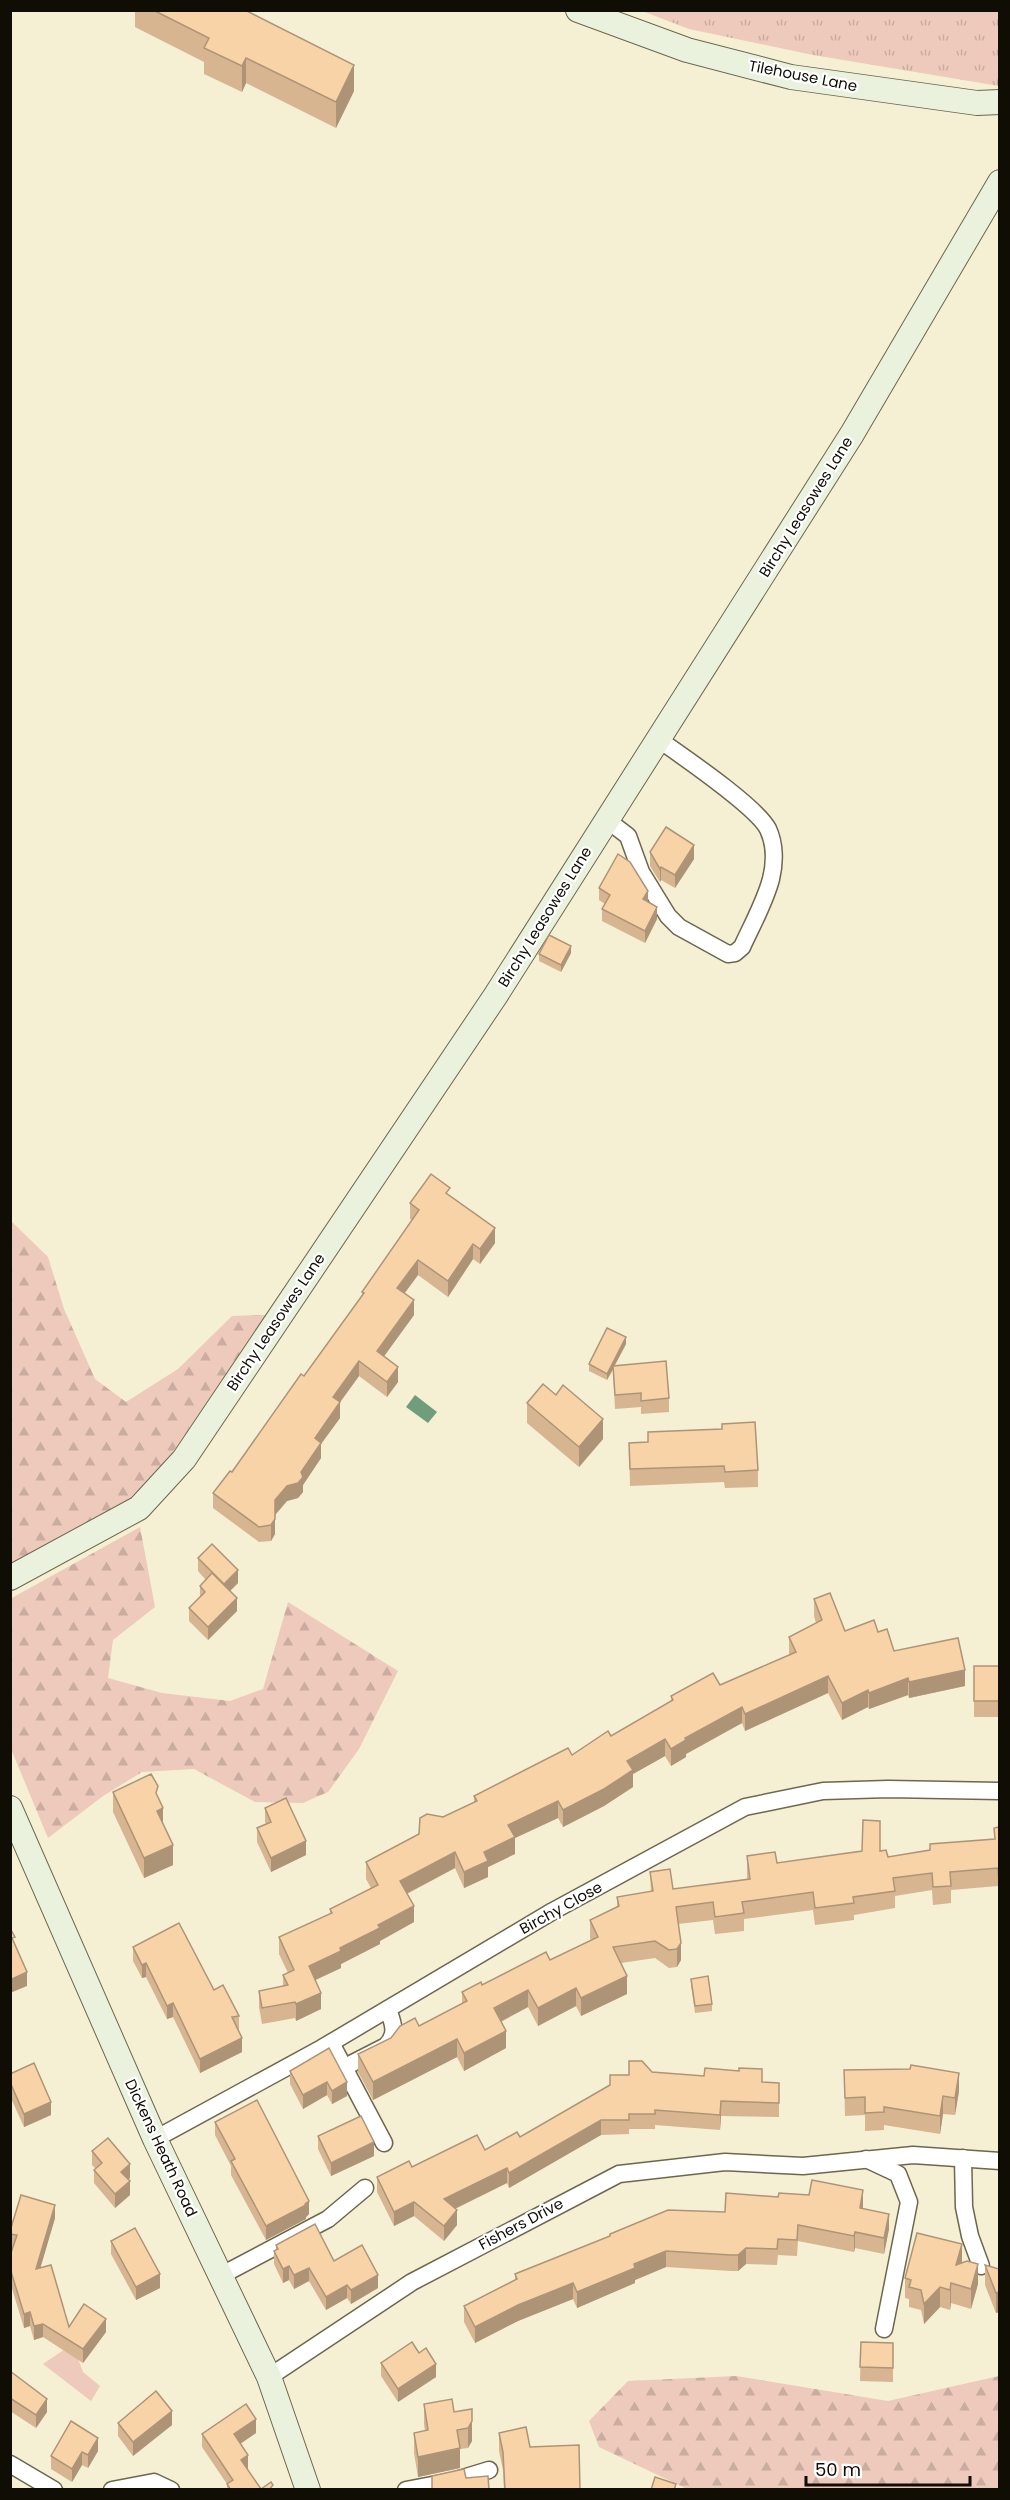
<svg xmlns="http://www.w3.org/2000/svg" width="1010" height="2500" font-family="Poppins,sans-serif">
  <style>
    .grass { fill: url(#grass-tufts) }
    .forest { fill: url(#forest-firs) }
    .garden { fill: #edcabc }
    .water { fill: #709e7c }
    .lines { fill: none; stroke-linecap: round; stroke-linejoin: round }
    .street-casing { stroke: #6c674e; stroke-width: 19 }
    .secondary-casing { stroke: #6c674e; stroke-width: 26 }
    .street { stroke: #fff; stroke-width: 16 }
    .secondary { stroke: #eaf2de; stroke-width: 24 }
    .wall { fill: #d6b590 }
    .shaded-wall { fill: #ae9476 }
    .building { fill: #f9d3a8; stroke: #ae9476; stroke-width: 1.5 }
    .labels { text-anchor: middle; stroke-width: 4.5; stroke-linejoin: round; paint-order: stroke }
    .street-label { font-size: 15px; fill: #0f0d04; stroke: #fff }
  </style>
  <defs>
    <pattern id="grass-tufts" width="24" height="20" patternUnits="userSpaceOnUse" patternTransform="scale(1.5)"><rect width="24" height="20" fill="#edcabc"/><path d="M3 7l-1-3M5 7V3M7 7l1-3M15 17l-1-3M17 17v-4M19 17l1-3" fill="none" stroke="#caaca0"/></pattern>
    <pattern id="forest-firs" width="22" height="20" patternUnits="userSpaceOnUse" patternTransform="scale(1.5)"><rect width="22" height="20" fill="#edcabc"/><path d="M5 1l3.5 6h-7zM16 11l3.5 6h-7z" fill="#caaca0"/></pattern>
  </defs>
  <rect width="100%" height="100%" fill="#f5efd4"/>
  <!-- grass -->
  <path class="grass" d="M642 11H999V86L813 55 689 29Z"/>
  <!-- forest -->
  <g class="forest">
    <path d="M10 1220 48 1257 64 1309 95 1379 126 1402 178 1369 232 1316 266 1315 146 1491 10 1566Z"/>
    <path d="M140 1527 155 1607 113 1640 108 1678 162 1693 230 1701 263 1689 288 1602 398 1671 359 1749 328 1792 303 1803 255 1802 194 1769 142 1772 103 1796 48 1838 11 1749 10 1599Z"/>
    <path d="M736 2376 888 2401 999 2376V2489H687L599 2447 589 2421 628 2381Z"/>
  </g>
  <!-- garden -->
  <path class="garden" d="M68 2347 77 2356 83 2372 100 2386 91 2401 43 2364Z"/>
  <!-- water -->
  <path class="water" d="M415 1395 437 1412 428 1423 406 1407Z"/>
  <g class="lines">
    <defs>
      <g id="street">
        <path d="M607 820 628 836 641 872 668 916 679 927 728 954 735 953 742 947C752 925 765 902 771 879 775 863 775 844 768 829 756 806 682 756 658 739"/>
        <path d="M331 2043 384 2143"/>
        <path d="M343 2068 386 2046C398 2034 393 2023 388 2009"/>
        <path d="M155 2139 322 2048 553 1911 745 1807 823 1791 888 1789 1000 1791"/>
        <path d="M963 2158 964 2207 970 2236 981 2266"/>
        <path d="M866 2159 898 2174 909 2202 884 2329"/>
        <path d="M220 2276 328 2219 365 2188"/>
        <path d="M269 2377 412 2282 619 2174 725 2162 803 2166 913 2155 1000 2161"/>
        <path d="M10 2464 54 2490"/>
        <path d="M112 2490 154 2482 171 2490"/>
        <path d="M406 2490 453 2481 489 2470"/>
      </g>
      <g id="secondary">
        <path d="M578 10 687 50 791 77 977 103 1000 102"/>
        <path d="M10 1578 139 1508 184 1459 496 995 852 434 1000 182"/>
        <path d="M10 1808 155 2139 269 2377 308 2490"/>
      </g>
    </defs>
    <!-- street casing -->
    <use href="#street" class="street-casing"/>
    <!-- secondary casing -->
    <use href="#secondary" class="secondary-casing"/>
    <!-- street -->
    <use href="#street" class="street"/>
    <!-- secondary -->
    <use href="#secondary" class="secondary"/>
  </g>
  <!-- wall -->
  <g class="wall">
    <path d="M135 10H245L354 91 336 128 246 83 242 92 204 74V62L135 27Z"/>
    <path d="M650 852 694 859 675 888 661 880 660 882 650 866Z"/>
    <path d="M599 888 648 902 657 919 645 943 602 921V909L605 904 599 900Z"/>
    <path d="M571 953 561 972 539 961V954Z"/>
    <path d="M450 1196 495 1243 480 1264 473 1259 448 1297 418 1275 405 1293 414 1315 384 1356 398 1382 387 1397 359 1376 340 1402V1418L321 1444V1458L303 1485V1492L298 1498 287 1501 275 1515V1534L271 1541 259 1542 213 1508V1493L232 1472 304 1376 362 1295V1292L412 1220 410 1219V1203Z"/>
    <path d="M626 1344 615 1365 669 1398V1412L641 1414V1407L615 1409 613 1370 607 1380 589 1371V1364Z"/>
    <path d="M556 1395 603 1439 579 1467 527 1423V1403Z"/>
    <path d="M629 1443 758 1470V1487L725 1488 724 1482 630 1486Z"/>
    <path d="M198 1558 238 1583 230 1591 237 1611 208 1640 189 1621V1608L200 1597V1586L206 1580 198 1571Z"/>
    <path d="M814 1599 845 1631 878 1632 894 1651 965 1686 909 1698 908 1695 869 1709 868 1707 842 1720 828 1693 745 1731 742 1723 686 1754V1757L671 1766 665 1756 633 1774V1787L604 1806 563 1827 558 1818 515 1838V1854L488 1867V1877L464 1888 455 1868 407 1894 414 1922 380 1941V1944L341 1964V1968L315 1980 321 2009 296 2021 295 2018 262 2024 259 2007V1991L283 1986V1975L288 1973 279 1954V1937L330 1914V1909L371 1888 366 1879V1862L419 1834 443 1817 474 1802V1796L572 1755 611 1736 671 1701V1696L720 1685 789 1655V1637L816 1623 814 1616Z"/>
    <rect x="974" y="1666" width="25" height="51"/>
    <path d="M113 1792 158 1797 163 1824 173 1865 144 1878 113 1812Z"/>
    <path d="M265 1808 306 1855 271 1872 257 1842V1828L266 1824 265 1822Z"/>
    <path d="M999 1827V1900L998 1886 951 1890V1903L933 1905 932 1890 895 1896V1908L854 1915V1920L815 1925 813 1910 744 1919V1931L715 1934 713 1920 678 1924 681 1960 677 1967 669 1968 655 1958 621 1963 627 1994 581 2016 576 2006 538 2026 528 2007 501 2022 506 2048 464 2071 457 2057 373 2100 358 2072V2054L419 2026 462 2004V1992L550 1960 591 1940 590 1938V1920L617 1907V1897L651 1892 650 1872 673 1889 747 1879V1856L777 1863 880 1851 888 1857 930 1850V1844L994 1839V1828Z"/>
    <path d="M133 1947 214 1990 239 2016V2029H238L242 2052 200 2073 173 2017 167 2019 146 1977 142 1978 133 1961Z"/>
    <path d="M691 1979 712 2004V2011L695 2013 691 1985Z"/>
    <path d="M329 2048 347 2096 332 2104 327 2095 303 2109 290 2084V2071Z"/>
    <path d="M844 2070 959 2091 955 2115 943 2114 940 2134 884 2125V2130L865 2131V2115L845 2116Z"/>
    <path d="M652 2072 762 2082 779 2083V2117L721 2116 720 2130 655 2125V2129H629V2134L601 2135 509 2188 507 2183 455 2209 457 2225 444 2241 414 2216 394 2226 377 2192V2177L412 2167 485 2150 520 2137 629 2075Z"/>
    <path d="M10 2074 51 2115 24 2127 10 2096Z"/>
    <path d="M215 2122 309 2214 306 2217V2219L266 2240 231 2175V2166L215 2135Z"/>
    <path d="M318 2136 374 2156 331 2176 318 2149Z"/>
    <path d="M92 2151 130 2178 128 2179 130 2195 115 2208 94 2183V2170L96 2169 92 2165Z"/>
    <path d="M863 2206V2208L889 2229 884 2254 855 2248 854 2252 798 2241 797 2256 778 2255 777 2265 746 2264 738 2271H731L666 2267 635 2280V2283L577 2308 573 2299 518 2321 475 2343 464 2322V2306L515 2280V2274L610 2236V2234L725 2212Z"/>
    <path d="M55 2218 40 2268 69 2327 106 2332 83 2363 43 2337 34 2340 30 2326 24 2328 10 2282V2256L13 2248 10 2247V2231Z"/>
    <path d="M111 2241 160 2288 136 2300 111 2254Z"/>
    <path d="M276 2245 334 2261 378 2288 351 2304 347 2298 326 2310 309 2281 294 2289 289 2280 283 2283 274 2264V2251L276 2250Z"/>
    <path d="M998 2248H999V2312L996 2313 985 2285V2265L998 2269Z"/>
    <path d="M962 2263 978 2284 971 2309 951 2303 950 2310 940 2307 924 2324 921 2310 909 2307V2299L905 2298V2278Z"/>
    <path d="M861 2342 893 2343V2382L860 2381Z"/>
    <path d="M419 2353 436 2377 398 2402 381 2376V2363Z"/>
    <path d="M10 2371 47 2412 36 2428 10 2411Z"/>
    <path d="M424 2404 454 2412 472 2409V2441L468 2448 460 2449V2468L418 2477 414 2453V2433L425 2431 424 2424Z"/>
    <path d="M71 2421 98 2451 88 2468 82 2465 72 2482 51 2469V2456Z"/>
    <path d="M118 2423 172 2425 133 2456 118 2436Z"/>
    <path d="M256 2433 240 2444 248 2469H247L261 2489 273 2490H227V2484L202 2447V2434Z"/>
    <path d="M499 2433 530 2447 580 2490H504L503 2470 499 2451Z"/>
  </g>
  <!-- shaded-wall -->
  <g class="shaded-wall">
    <path d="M246 58V83L242 92V66Z"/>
    <path d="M354 65V91L336 128V102Z"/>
    <path d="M694 845V859L675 888V875Z"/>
    <path d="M661 867V880L660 882V869Z"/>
    <path d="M648 891V903L643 899Z"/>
    <path d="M657 907V919L645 943V931Z"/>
    <path d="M571 946V953L561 972V965Z"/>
    <path d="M495 1228V1243L480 1264V1249Z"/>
    <path d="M473 1244V1259L448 1297V1281Z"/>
    <path d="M418 1260V1275L397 1303V1288Z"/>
    <path d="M414 1300V1315L377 1366V1351Z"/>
    <path d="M626 1337V1344L607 1380V1374Z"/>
    <path d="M359 1361V1376L333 1412V1397Z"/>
    <path d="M398 1367V1382L387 1397V1382Z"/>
    <path d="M340 1402V1418L321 1444V1458L303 1485V1492L298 1498 287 1501 275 1515V1534L271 1541V1525L275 1500 287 1486 301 1472 315 1438Z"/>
    <path d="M603 1419V1439L579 1467V1447Z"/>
    <path d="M238 1570V1583L224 1597V1584Z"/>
    <path d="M237 1598V1611L208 1640V1627Z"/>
    <path d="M965 1670V1686L909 1698V1682Z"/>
    <path d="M828 1676V1693L745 1731V1714Z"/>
    <path d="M908 1678V1695L869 1709V1693Z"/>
    <path d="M868 1690V1707L842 1720V1703Z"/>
    <path d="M742 1707V1723L686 1754V1757L671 1766V1749L685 1738Z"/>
    <path d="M665 1739V1756L633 1774V1787L604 1806 563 1827V1810L627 1761Z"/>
    <path d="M558 1801V1818L515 1838V1854L488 1867V1877L464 1888V1872L484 1852 508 1825Z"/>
    <path d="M163 1808V1828L157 1811Z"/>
    <path d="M306 1841V1855L271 1872V1858Z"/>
    <path d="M173 1845V1865L144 1878V1858Z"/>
    <path d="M455 1852V1868L400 1897V1881Z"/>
    <path d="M414 1906V1922L380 1941V1944L341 1964V1968L309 1983V1966L378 1925Z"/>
    <path d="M681 1943V1960L677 1967V1949Z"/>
    <path d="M146 1963V1977L142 1978V1965Z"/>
    <path d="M27 1972V1986L10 1993V1980Z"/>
    <path d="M627 1976V1994L581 2016V1998Z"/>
    <path d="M576 1988V2006L538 2026V2008Z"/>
    <path d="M528 1990V2007L494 2025V2008Z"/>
    <path d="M321 1993V2009L296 2021V2004Z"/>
    <path d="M173 2003V2017L167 2019V2006Z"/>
    <path d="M506 2031V2048L464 2071V2053Z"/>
    <path d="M242 2038V2052L200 2073V2059Z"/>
    <path d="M457 2039V2057L373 2100V2082Z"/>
    <path d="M959 2073V2091L955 2115V2098Z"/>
    <path d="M327 2082V2095L303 2109V2095Z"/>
    <path d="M347 2082V2096L332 2104V2091Z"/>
    <path d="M943 2096V2114L940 2134V2116Z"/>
    <path d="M721 2101V2116L720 2130V2115Z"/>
    <path d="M51 2102V2115L24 2127V2114Z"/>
    <path d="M601 2120V2135L509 2188V2173Z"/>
    <path d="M374 2142V2156L331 2176V2163Z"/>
    <path d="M130 2164V2178L121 2185V2172Z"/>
    <path d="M507 2168V2183L444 2214V2199Z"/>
    <path d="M130 2181V2195L115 2208V2194Z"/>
    <path d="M863 2190V2206L860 2224V2208Z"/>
    <path d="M309 2201V2214L306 2217V2219L266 2240V2226Z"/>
    <path d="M414 2202V2216L394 2226V2212Z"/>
    <path d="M55 2205V2218L36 2283V2269Z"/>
    <path d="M457 2210V2225L444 2241V2226Z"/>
    <path d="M889 2214V2229L884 2254V2238Z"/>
    <path d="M855 2232V2248L854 2252V2236Z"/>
    <path d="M962 2244V2264L956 2265Z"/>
    <path d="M746 2248V2264L738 2271V2255Z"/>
    <path d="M666 2251V2267L635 2280V2283L577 2308V2292L634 2264Z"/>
    <path d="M978 2264V2284L971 2309V2289Z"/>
    <path d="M289 2266V2280L283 2283V2269Z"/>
    <path d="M309 2268V2281L294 2289V2275Z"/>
    <path d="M160 2274V2288L136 2300V2287Z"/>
    <path d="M378 2275V2288L351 2304V2290Z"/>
    <path d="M573 2283V2299L518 2321 475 2343V2327L518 2305Z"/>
    <path d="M951 2283V2303L950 2310V2290Z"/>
    <path d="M347 2285V2298L326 2310V2297Z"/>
    <path d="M940 2287V2307L924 2324V2304Z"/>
    <path d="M999 2292V2312L996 2313V2293Z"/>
    <path d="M30 2312V2326L24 2328V2314Z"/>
    <path d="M106 2319V2332L83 2363V2349Z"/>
    <path d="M43 2324V2337L34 2340V2326Z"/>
    <path d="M436 2364V2377L398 2402V2389Z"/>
    <path d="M47 2399V2412L36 2428V2415Z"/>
    <path d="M472 2409V2441L468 2448V2428Z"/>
    <path d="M172 2411V2425L133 2456V2442Z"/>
    <path d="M256 2419V2433L234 2448V2434Z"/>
    <path d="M98 2438V2451L88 2468V2455Z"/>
    <path d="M460 2448V2468L418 2477V2457Z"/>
    <path d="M82 2452V2465L72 2482V2469Z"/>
    <path d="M248 2455V2469L241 2473V2460Z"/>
  </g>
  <!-- building -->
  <g class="building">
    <path d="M153 10H245L354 65 336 102 246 58 242 66 204 48 209 38Z"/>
    <path d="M666 827 694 845 675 875 661 867 660 869 650 852Z"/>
    <path d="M618 854 630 862 648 891 643 899 657 907 645 931 602 909 610 895 599 888Z"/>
    <path d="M549 935 571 946 561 965 539 954Z"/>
    <path d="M431 1174 450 1188 446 1193 495 1228 480 1249 473 1244 448 1281 418 1260 397 1288 414 1300 377 1351 398 1367 387 1382 359 1361 333 1397 340 1402 315 1438 321 1443 301 1472 303 1477 298 1483 287 1486 275 1500V1519L271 1525 259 1527 213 1493 230 1471 232 1472 301 1374 304 1376 364 1293 362 1292 419 1210 410 1203Z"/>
    <path d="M607 1328 626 1337 607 1374 589 1364Z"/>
    <path d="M666 1361 669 1398 641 1401V1393L615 1395 613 1366Z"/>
    <path d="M543 1384 556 1395 563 1385 603 1419 579 1447 527 1403Z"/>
    <path d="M755 1422 758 1470 725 1472 724 1466 630 1469 629 1443 648 1442V1432L722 1429V1424Z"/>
    <path d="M212 1544 238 1570 224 1584 198 1558Z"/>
    <path d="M212 1573 237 1598 208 1627 189 1608 205 1592 200 1586Z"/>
    <path d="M830 1593 845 1631 874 1620 878 1632 887 1629 894 1651 958 1638 965 1670 909 1682 908 1678 869 1693 868 1690 842 1703 828 1676 745 1714 742 1707 685 1738 686 1740 671 1749 665 1739 627 1761 633 1770 604 1789 563 1810 558 1801 508 1825 515 1837 484 1852 488 1861 464 1872 455 1852 400 1881 414 1906 378 1925 380 1928 340 1948 341 1951 309 1966 321 1993 296 2004 295 2002 262 2008 259 1991 288 1985 283 1975 294 1970 279 1937 332 1913 330 1909 378 1885 366 1862 419 1834 420 1818 427 1814 443 1817 477 1801 474 1796 568 1748 572 1755 608 1731 611 1736 673 1700 671 1696 713 1673 720 1685 796 1652 789 1637 822 1620 814 1599Z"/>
    <rect x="974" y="1666" width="25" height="35"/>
    <path d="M151 1774 158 1786 156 1793 163 1808 157 1811 173 1845 144 1858 113 1792Z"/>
    <path d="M286 1798 306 1841 271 1858 257 1828 271 1822 265 1808Z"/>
    <path d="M863 1820 880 1821V1851L886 1850 888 1857 930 1850V1844L995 1839 994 1828 999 1827V1883L998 1868 950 1872 951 1886 933 1887 932 1873 893 1878 895 1891 853 1897 854 1903 815 1908 813 1892 742 1902 744 1913 715 1917 713 1902 676 1907 681 1943 677 1949 669 1950 655 1941 613 1947 627 1976 581 1998 576 1988 538 2008 528 1990 494 2008 506 2031 464 2053 457 2039 373 2082 358 2054 391 2038 400 2026 415 2018 419 2026 467 2001 462 1992 481 1982 482 1985 546 1952 550 1960 598 1937 590 1920 619 1906 617 1897 653 1891 650 1872 670 1869 673 1889 750 1879 747 1856 775 1852 777 1863 862 1851Z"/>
    <path d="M179 1923 214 1990 223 1985 239 2016 232 2017 242 2038 200 2059 173 2003 167 2006 146 1963 142 1965 133 1947Z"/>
    <path d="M10 1928 15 1937 12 1938 27 1972 10 1980Z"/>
    <path d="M708 1976 712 2004 695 2006 691 1979Z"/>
    <path d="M329 2048 347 2082 332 2091 327 2082 303 2095 290 2071Z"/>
    <path d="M629 2061H642L652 2072 704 2076 705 2068 739 2071V2068L762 2069V2082L779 2083V2103L721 2101 720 2115 655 2110V2114H629V2120H601L509 2173 507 2168 444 2199 457 2210 444 2226 414 2202 394 2212 377 2177 409 2161 412 2167 477 2135 485 2150 517 2132 520 2137 610 2085V2075H629Z"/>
    <path d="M34 2063 51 2102 24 2114 10 2082V2074Z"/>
    <path d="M911 2065 959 2073 955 2098 943 2096 940 2116 884 2107V2112L865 2113V2097L845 2098 844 2070 910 2069Z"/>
    <path d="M257 2100 309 2201 305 2204 306 2205 266 2226 231 2161 235 2159 215 2122Z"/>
    <path d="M361 2116 374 2142 331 2163 318 2136Z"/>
    <path d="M108 2138 130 2164 121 2172 130 2181 115 2194 94 2170 102 2163 92 2151Z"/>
    <path d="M812 2180 863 2190 860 2208 889 2214 884 2238 855 2232 854 2236 798 2225 797 2240 778 2239 777 2249 746 2248 738 2255H731L666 2251 634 2264 635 2268 577 2292 573 2283 518 2305 475 2327 464 2306 517 2279 515 2274 610 2236V2234L668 2210 725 2212 726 2193 778 2197 779 2193 809 2195Z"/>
    <path d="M21 2195 55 2205 36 2269 51 2265 69 2327 84 2304 106 2319 83 2349 43 2324 34 2326 30 2312 24 2314 10 2268V2256L17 2235 10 2234V2231Z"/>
    <path d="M315 2224 334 2261 362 2245 378 2275 351 2290 347 2285 326 2297 309 2268 294 2275 289 2266 283 2269 274 2251 278 2249 276 2245Z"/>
    <path d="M135 2228 160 2274 136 2287 111 2241Z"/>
    <path d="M917 2233 962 2244 956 2265 967 2261 978 2264 971 2289 951 2283 950 2290 940 2287 924 2304 921 2290 909 2287 911 2280 905 2278Z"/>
    <path d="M985 2265 999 2269V2292L996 2293Z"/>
    <path d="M412 2342 419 2353 426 2348 436 2364 398 2389 381 2363Z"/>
    <path d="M861 2342 893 2343V2368L860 2367Z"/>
    <path d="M10 2371 47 2399 36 2415 10 2398Z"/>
    <path d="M156 2391 172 2411 133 2442 118 2423Z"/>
    <path d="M452 2399 454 2412 472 2409V2421L468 2428 457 2430 460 2448 418 2457 414 2433 428 2430 424 2404Z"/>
    <path d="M246 2404 256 2419 234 2434 248 2455 241 2460 261 2489 271 2482 273 2485 269 2490H231L227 2484 233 2480 202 2434Z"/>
    <path d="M71 2421 98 2438 88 2455 82 2452 72 2469 51 2456Z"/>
    <path d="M526 2427 530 2447 579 2445 580 2490H505L503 2452 499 2433Z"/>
    <path d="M464 2469 466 2478 488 2476 489 2490H432V2476Z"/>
    <path d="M655 2477 676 2484 674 2490H651Z"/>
  </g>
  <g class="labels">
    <!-- street labels -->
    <g class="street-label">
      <text transform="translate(803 76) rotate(11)" y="5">Tilehouse Lane</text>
      <text transform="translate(806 507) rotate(-58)" y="5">Birchy Leasowes Lane</text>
      <text transform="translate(545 917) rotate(-58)" y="5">Birchy Leasowes Lane</text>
      <text transform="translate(276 1322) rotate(-56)" y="5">Birchy Leasowes Lane</text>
      <text transform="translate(561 1908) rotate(-29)" y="5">Birchy Close</text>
      <text transform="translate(161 2148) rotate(65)" y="5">Dickens Heath Road</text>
      <text transform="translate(521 2224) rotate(-28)" y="5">Fishers Drive</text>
    </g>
  </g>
  <!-- border -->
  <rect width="1010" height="2500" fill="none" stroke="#0f0d04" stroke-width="24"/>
  <!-- scale -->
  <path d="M806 2476v9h164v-9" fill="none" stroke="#0f0d04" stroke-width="3"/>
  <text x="815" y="2476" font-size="18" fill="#0f0d04" stroke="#ffffff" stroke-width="4.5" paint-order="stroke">50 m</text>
</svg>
